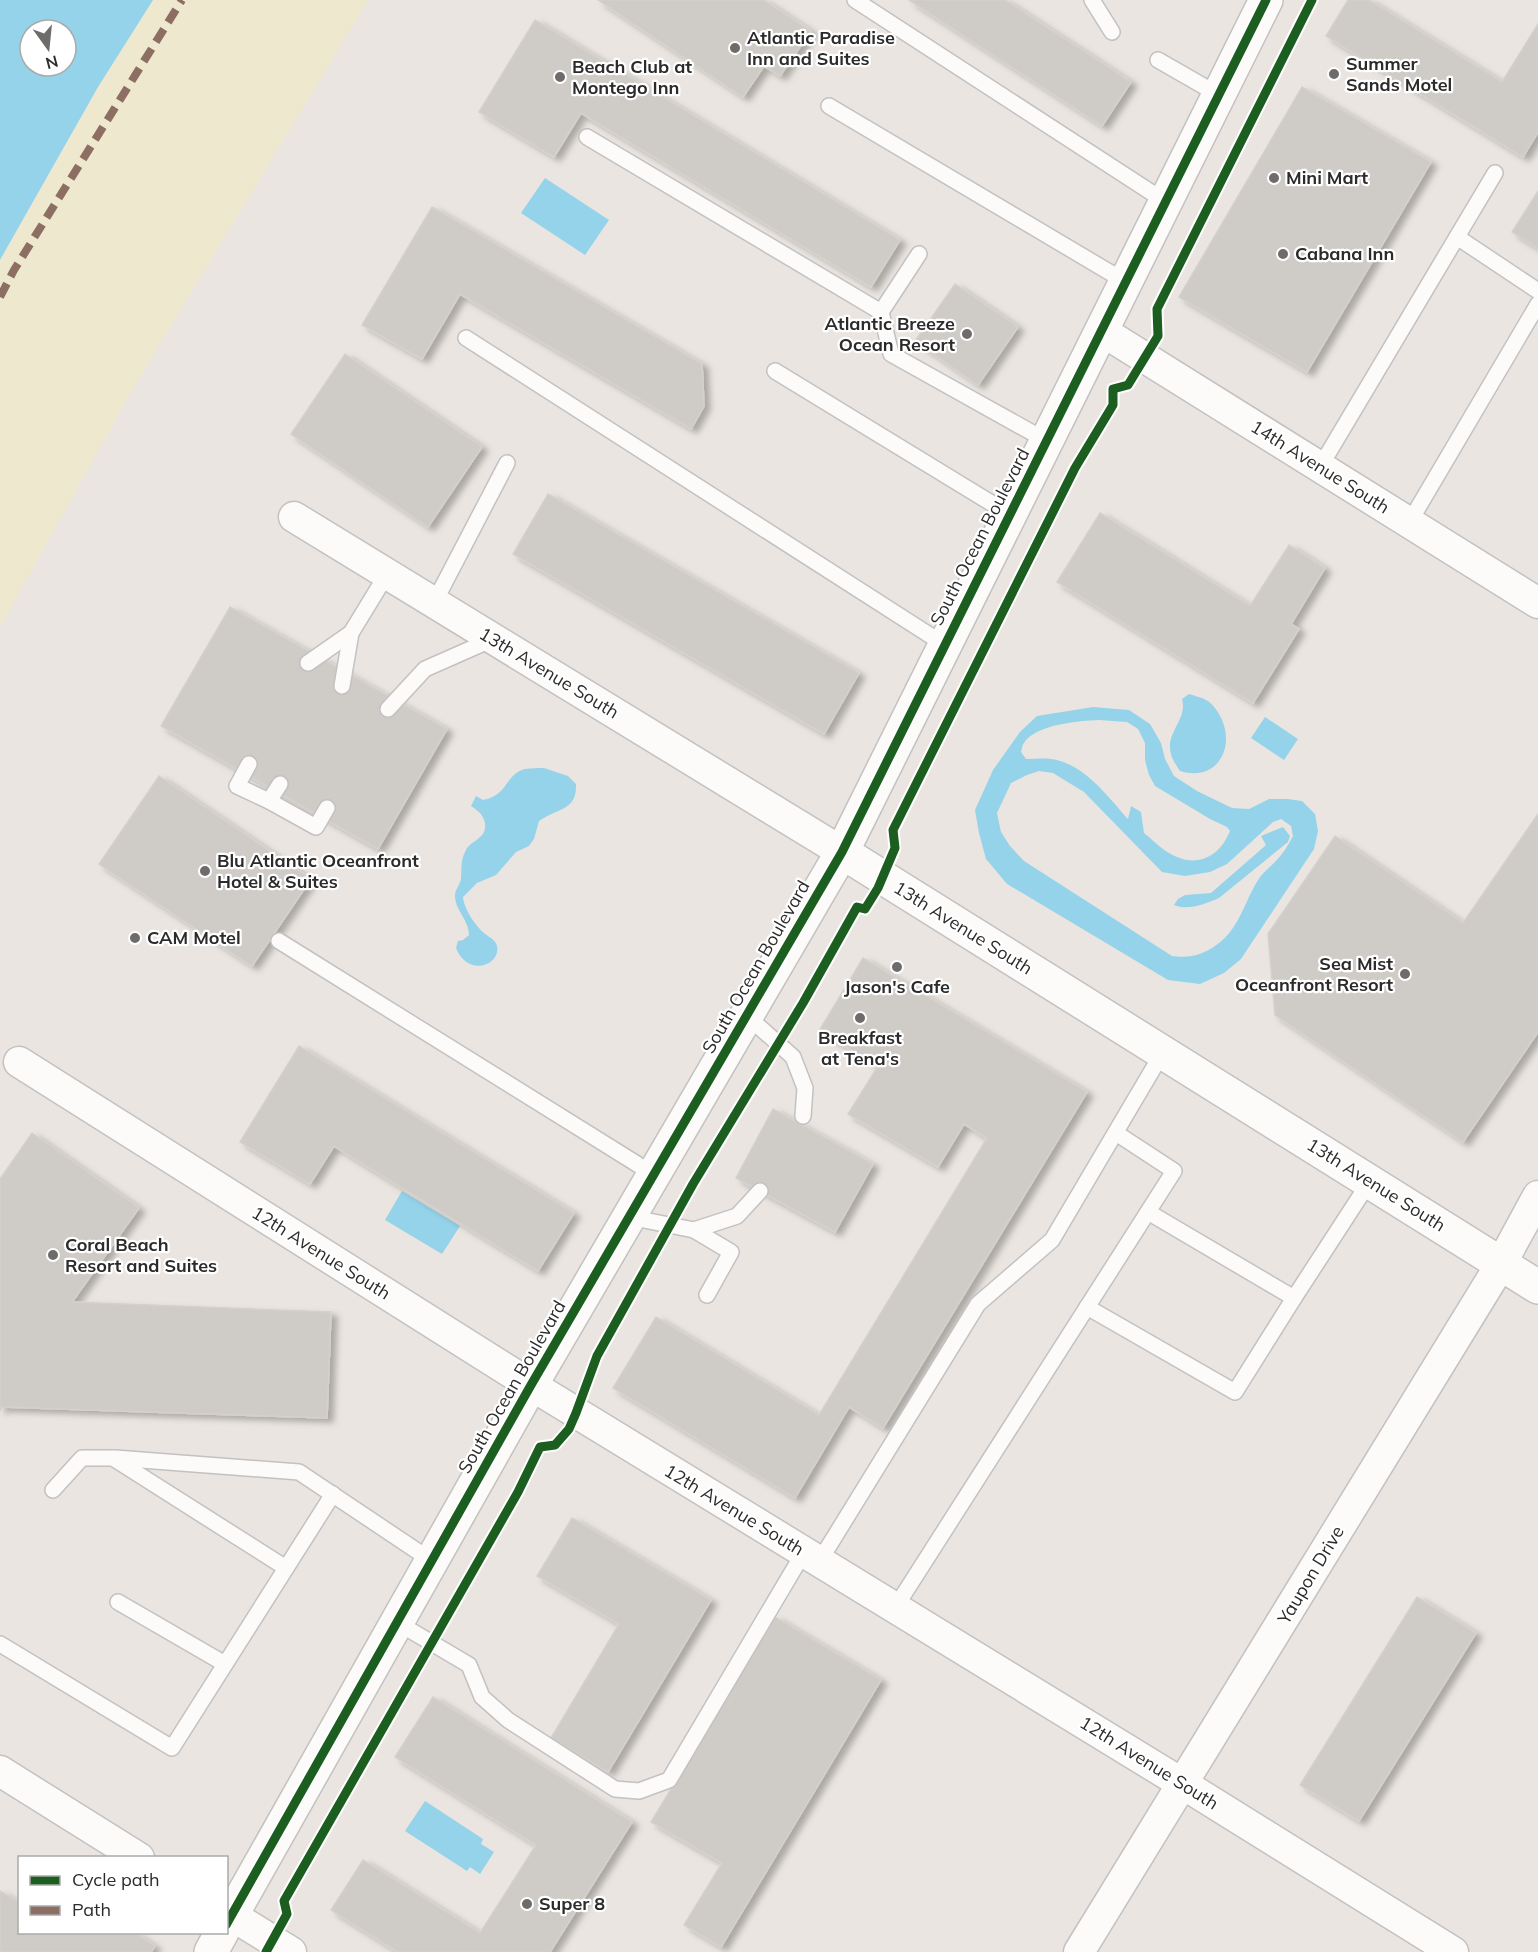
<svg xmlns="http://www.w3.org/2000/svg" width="1538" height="1952" font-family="Mulish,sans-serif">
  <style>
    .sand { fill: #eee8ce }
    .water { fill: #95d3ea; fill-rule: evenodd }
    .building { fill: #cfcbc7; stroke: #d4d1cd; stroke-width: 1.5; filter: url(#shadow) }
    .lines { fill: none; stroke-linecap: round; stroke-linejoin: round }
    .service-casing { stroke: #c3c1c1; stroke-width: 18 }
    .minor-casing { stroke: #c3c1c1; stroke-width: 33 }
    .tertiary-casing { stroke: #c3c1c1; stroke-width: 36 }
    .secondary-casing { stroke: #c3c1c1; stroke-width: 36 }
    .service { stroke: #fcfbfa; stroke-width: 15 }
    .minor { stroke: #fcfbfa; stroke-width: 30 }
    .tertiary { stroke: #fcfbfa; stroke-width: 33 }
    .secondary { stroke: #fcfbfa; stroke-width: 33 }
    .quiet { stroke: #8d6e63; stroke-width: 8; stroke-dasharray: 15 8; stroke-linecap: butt }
    .cycleway-casing { stroke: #fff; stroke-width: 13 }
    .cycleway { stroke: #1b5e20; stroke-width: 9 }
    .poi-dot { fill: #6e6c6a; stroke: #fff; stroke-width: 2 }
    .labels { text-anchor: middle; stroke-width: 4.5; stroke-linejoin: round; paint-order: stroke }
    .poi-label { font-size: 18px; font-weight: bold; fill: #2b2b2b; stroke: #fff; text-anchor: start }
    .street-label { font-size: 18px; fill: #2b2b2b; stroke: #fff }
  </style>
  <defs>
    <filter id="shadow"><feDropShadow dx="6" dy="4" stdDeviation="3" flood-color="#0004"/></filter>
  </defs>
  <rect width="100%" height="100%" fill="#eae5e0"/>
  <!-- sand -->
  <path class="sand" d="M153 0H368L131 392 0 627V260L98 87Z"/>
  <!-- water -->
  <g class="water">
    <path d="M0 0H153L98 87 0 260ZM30 30H66V66H30Z"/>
    <path d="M545 178 609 220 585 255 521 213Z"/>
    <path d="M1189 694C1194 696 1201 697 1206 700 1212 703 1216 709 1219 714 1237 744 1219 783 1180 771 1177 766 1172 760 1171 754 1165 732 1188 720 1182 699Z"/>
    <path d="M1093 707 1129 710 1150 724 1161 743 1165 759 1174 776 1197 791 1232 808 1249 809 1269 799H1287L1302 801 1315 814 1318 831 1314 849 1241 959 1224 973 1200 984 1168 980 1007 884 986 859 979 833 975 810 993 770 1020 732 1037 716ZM1099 720 1127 722 1138 729 1145 743V760L1149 775 1155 786 1210 819 1227 827 1230 831C1219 858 1195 869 1169 853 1160 848 1152 839 1144 833L1141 812 1131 806 1128 819C1109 798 1088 769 1060 761 1049 757 1037 759 1026 759L1021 752C1022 749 1022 745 1024 743 1036 724 1079 721 1099 720ZM1039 771 1053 773 1084 792 1162 872 1185 876 1210 872 1227 864 1273 822 1281 819 1291 826 1293 836C1288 846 1282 855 1274 863 1269 868 1262 873 1258 880 1243 904 1239 932 1212 948 1198 956 1189 958 1172 956L1024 861 1010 846 1001 832 997 813 1011 783 1027 775Z"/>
    <path d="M1265 717 1298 739 1284 760 1251 738Z"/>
    <path d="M544 768 568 776 576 784C577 811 557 808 539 821L534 839 529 846 516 852 496 875 477 883 463 897C464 909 475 925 484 933 490 938 495 939 497 946 501 965 468 978 456 948L458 941 463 940 469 935C469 920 455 910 455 896 455 889 460 885 461 879 462 868 460 863 465 852 470 839 487 840 485 823 483 814 478 811 471 806L476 796 483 800C509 795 504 775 525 769 531 768 538 768 544 768Z"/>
    <path d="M1283 827 1290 836 1288 842 1219 898C1205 904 1188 911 1174 905L1178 899 1185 895 1211 893 1266 845 1261 836Z"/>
    <path d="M402 1191 460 1226 442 1254 385 1220Z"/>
    <path d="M425 1801 483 1839 481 1844 494 1852 480 1874 470 1867 467 1871 405 1831Z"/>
  </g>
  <!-- building -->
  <g class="building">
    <path d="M598 0H764L811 31 780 76 764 66 743 97Z"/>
    <path d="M909 0H1005L1131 82 1102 126Z"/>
    <path d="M1348 0H1369L1502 82 1538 24V132L1523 157 1326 36Z"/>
    <path d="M535 20 900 240 871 287 581 113 554 157 479 112Z"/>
    <path d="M1302 87 1431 162 1307 372 1179 297Z"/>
    <path d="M1538 191V248L1512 232Z"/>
    <path d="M432 207 702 364 704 406 691 429 460 294 422 359 362 325Z"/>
    <path d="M955 284 1018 327 978 385 915 341Z"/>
    <path d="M345 354 482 447 428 527 291 434Z"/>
    <path d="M548 494 859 673 824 734 513 554Z"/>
    <path d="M1100 513 1250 606 1289 545 1325 568 1291 624 1299 629 1253 703 1057 582Z"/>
    <path d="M230 607 447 729 378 849 161 726Z"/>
    <path d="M159 776 311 879 252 966 99 864Z"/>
    <path d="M1538 814V1032L1463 1142 1275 1015 1268 934 1335 836 1463 923Z"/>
    <path d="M863 958 1087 1092 883 1428 849 1407 795 1498 613 1388 656 1317 819 1415 987 1138 964 1124 938 1167 848 1114 878 1066 819 1031Z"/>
    <path d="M299 1046 574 1213 538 1271 334 1146 310 1184 240 1142Z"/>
    <path d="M773 1109 873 1164 835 1232 736 1178Z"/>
    <path d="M32 1133 139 1208 72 1302 331 1312 327 1418 2 1407 0 1411V1179Z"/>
    <path d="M572 1518 711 1600 608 1772 551 1738 619 1624 537 1576Z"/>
    <path d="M1417 1597 1476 1633 1359 1821 1300 1785Z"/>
    <path d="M775 1617 881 1680 721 1947 684 1925 722 1863 651 1822Z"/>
    <path d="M433 1697 632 1822 550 1952H398L331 1910 363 1860 480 1933 536 1845 395 1757Z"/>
    <path d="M0 1891 20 1903V1932H134L155 1946 151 1952H2L0 1951Z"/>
  </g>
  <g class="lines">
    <defs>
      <g id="service">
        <path d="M855 0 1166 202"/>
        <path d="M1092 0 1112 32"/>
        <path d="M1158 60 1219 95"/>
        <path d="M829 106 1126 282"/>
        <path d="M587 137 881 312 891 354 1047 441"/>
        <path d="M1457 237 1538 291"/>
        <path d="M881 312 919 254"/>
        <path d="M466 338 945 645"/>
        <path d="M775 371 1009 514"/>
        <path d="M1320 467 1495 173"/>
        <path d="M1409 523 1538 304"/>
        <path d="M434 603 507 463"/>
        <path d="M308 663 351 633 387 574"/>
        <path d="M342 686 351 633"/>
        <path d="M388 709 425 669 493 639"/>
        <path d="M249 764 237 786 269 801 316 827 327 808"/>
        <path d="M269 801 280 784"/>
        <path d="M279 941 653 1174"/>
        <path d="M746 1015 793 1057 805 1088 803 1116"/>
        <path d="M629 1217 694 1230 737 1216 760 1191"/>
        <path d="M694 1230 731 1252 707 1295"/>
        <path d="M1294 1298 1370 1181"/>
        <path d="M1087 1307 1235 1392 1294 1298 1148 1212"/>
        <path d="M116 1460 286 1568"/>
        <path d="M53 1490 82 1458H115L299 1472 432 1561"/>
        <path d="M819 1562 978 1304 1052 1240 1163 1052"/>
        <path d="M118 1602 225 1664"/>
        <path d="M895 1608 1174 1171 1116 1133"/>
        <path d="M398 1623 469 1665 482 1697 508 1720 615 1789 639 1791 669 1780 804 1552"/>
        <path d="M0 1644 172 1748 333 1494"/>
      </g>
      <g id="minor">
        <path d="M1102 331 1538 603"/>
        <path d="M294 517 842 852"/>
        <path d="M19 1062 531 1385 1183 1784 1453 1952"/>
        <path d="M0 1771 139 1858"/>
        <path d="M226 1912 291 1952"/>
        <path d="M1079 1952 1501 1264 1538 1196"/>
      </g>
      <path id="tertiary" d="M842 852 1538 1287"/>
      <g id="secondary">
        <path d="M226 1925 531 1385 842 852 1266 0"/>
        <path d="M211 1952 222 1932"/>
      </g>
    </defs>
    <!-- service casing -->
    <use href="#service" class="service-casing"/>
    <!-- minor casing -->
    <use href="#minor" class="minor-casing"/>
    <!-- tertiary casing -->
    <use href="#tertiary" class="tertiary-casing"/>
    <!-- secondary casing -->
    <use href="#secondary" class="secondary-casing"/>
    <!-- service -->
    <use href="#service" class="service"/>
    <!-- minor -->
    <use href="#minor" class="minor"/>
    <!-- tertiary -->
    <use href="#tertiary" class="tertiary"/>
    <!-- secondary -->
    <use href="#secondary" class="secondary"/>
    <!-- quiet -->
    <path class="quiet" d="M0 297 14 270 182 0"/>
    <defs>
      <g id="cycleway">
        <path d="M226 1925 531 1385 842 852 1266 0"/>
        <path d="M266 1952 287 1914 284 1901 518 1492 540 1447 555 1445 569 1429 576 1413 597 1356 693 1184 803 1003 857 907 865 909 878 888 895 848 893 830 1075 468 1113 405V389L1128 385 1158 336 1157 309 1312 0"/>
      </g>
    </defs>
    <!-- cycleway casing -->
    <use href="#cycleway" class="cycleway-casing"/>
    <!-- cycleway -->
    <use href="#cycleway" class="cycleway"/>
  </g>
  <!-- markers -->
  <g class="poi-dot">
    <circle cx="735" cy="48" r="6"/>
    <circle cx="1334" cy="74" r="6"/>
    <circle cx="560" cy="77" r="6"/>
    <circle cx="1274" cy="178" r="6"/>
    <circle cx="1283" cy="254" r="6"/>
    <circle cx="967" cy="334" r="6"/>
    <circle cx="205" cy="871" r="6"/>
    <circle cx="135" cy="938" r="6"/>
    <circle cx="897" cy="967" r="6"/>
    <circle cx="1405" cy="974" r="6"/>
    <circle cx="860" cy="1018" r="6"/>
    <circle cx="53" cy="1255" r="6"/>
    <circle cx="527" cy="1904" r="6"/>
  </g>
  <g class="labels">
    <!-- poi labels -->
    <g class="poi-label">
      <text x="747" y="44">Atlantic Paradise<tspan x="747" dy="21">Inn and Suites</tspan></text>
      <text x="1346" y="70">Summer<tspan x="1346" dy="21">Sands Motel</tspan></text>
      <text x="572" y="73">Beach Club at<tspan x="572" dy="21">Montego Inn</tspan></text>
      <text x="1286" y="184">Mini Mart</text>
      <text x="1295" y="260">Cabana Inn</text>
      <text x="955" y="330" text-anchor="end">Atlantic Breeze<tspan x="955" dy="21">Ocean Resort</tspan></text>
      <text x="217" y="867">Blu Atlantic Oceanfront<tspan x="217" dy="21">Hotel &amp; Suites</tspan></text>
      <text x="147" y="944">CAM Motel</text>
      <text x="1393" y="970" text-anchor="end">Sea Mist<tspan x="1393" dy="21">Oceanfront Resort</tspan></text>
      <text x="897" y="993" text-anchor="middle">Jason's Cafe</text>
      <text x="860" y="1044" text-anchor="middle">Breakfast<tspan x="860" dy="21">at Tena's</tspan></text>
      <text x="65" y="1251">Coral Beach<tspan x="65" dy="21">Resort and Suites</tspan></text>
      <text x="539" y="1910">Super 8</text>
    </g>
    <!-- street labels -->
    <g class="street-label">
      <text transform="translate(1320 467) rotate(32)" y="6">14th Avenue South</text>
      <text transform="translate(980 537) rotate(-63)" y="6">South Ocean Boulevard</text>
      <text transform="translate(549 673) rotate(31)" y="6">13th Avenue South</text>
      <text transform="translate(963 928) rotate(32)" y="6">13th Avenue South</text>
      <text transform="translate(756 967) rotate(-60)" y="6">South Ocean Boulevard</text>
      <text transform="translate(1376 1185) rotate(32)" y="6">13th Avenue South</text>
      <text transform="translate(321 1253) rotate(32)" y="6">12th Avenue South</text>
      <text transform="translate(512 1387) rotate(-60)" y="6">South Ocean Boulevard</text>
      <text transform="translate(734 1510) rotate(31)" y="6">12th Avenue South</text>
      <text transform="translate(1311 1575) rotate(-59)" y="6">Yaupon Drive</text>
      <text transform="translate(1149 1763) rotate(32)" y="6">12th Avenue South</text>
    </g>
  </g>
  <!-- legend -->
  <rect x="18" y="1856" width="210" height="78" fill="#ffffff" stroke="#aaaaaa" stroke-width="1.5"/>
  <rect x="30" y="1876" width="30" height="9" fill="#1b5e20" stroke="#aaaaaa" stroke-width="1.5"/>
  <text x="72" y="1886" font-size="18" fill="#2b2b2b">Cycle path</text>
  <rect x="30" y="1906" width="30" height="9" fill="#8d6e63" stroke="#aaaaaa" stroke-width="1.5"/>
  <text x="72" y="1916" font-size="18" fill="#2b2b2b">Path</text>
  <!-- north arrow -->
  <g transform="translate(48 48) rotate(165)"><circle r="28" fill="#ffffff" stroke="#aaaaaa" stroke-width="1.5"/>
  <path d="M0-4.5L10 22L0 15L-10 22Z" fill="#6e6c6a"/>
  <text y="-9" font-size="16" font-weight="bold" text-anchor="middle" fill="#2b2b2b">N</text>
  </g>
</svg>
